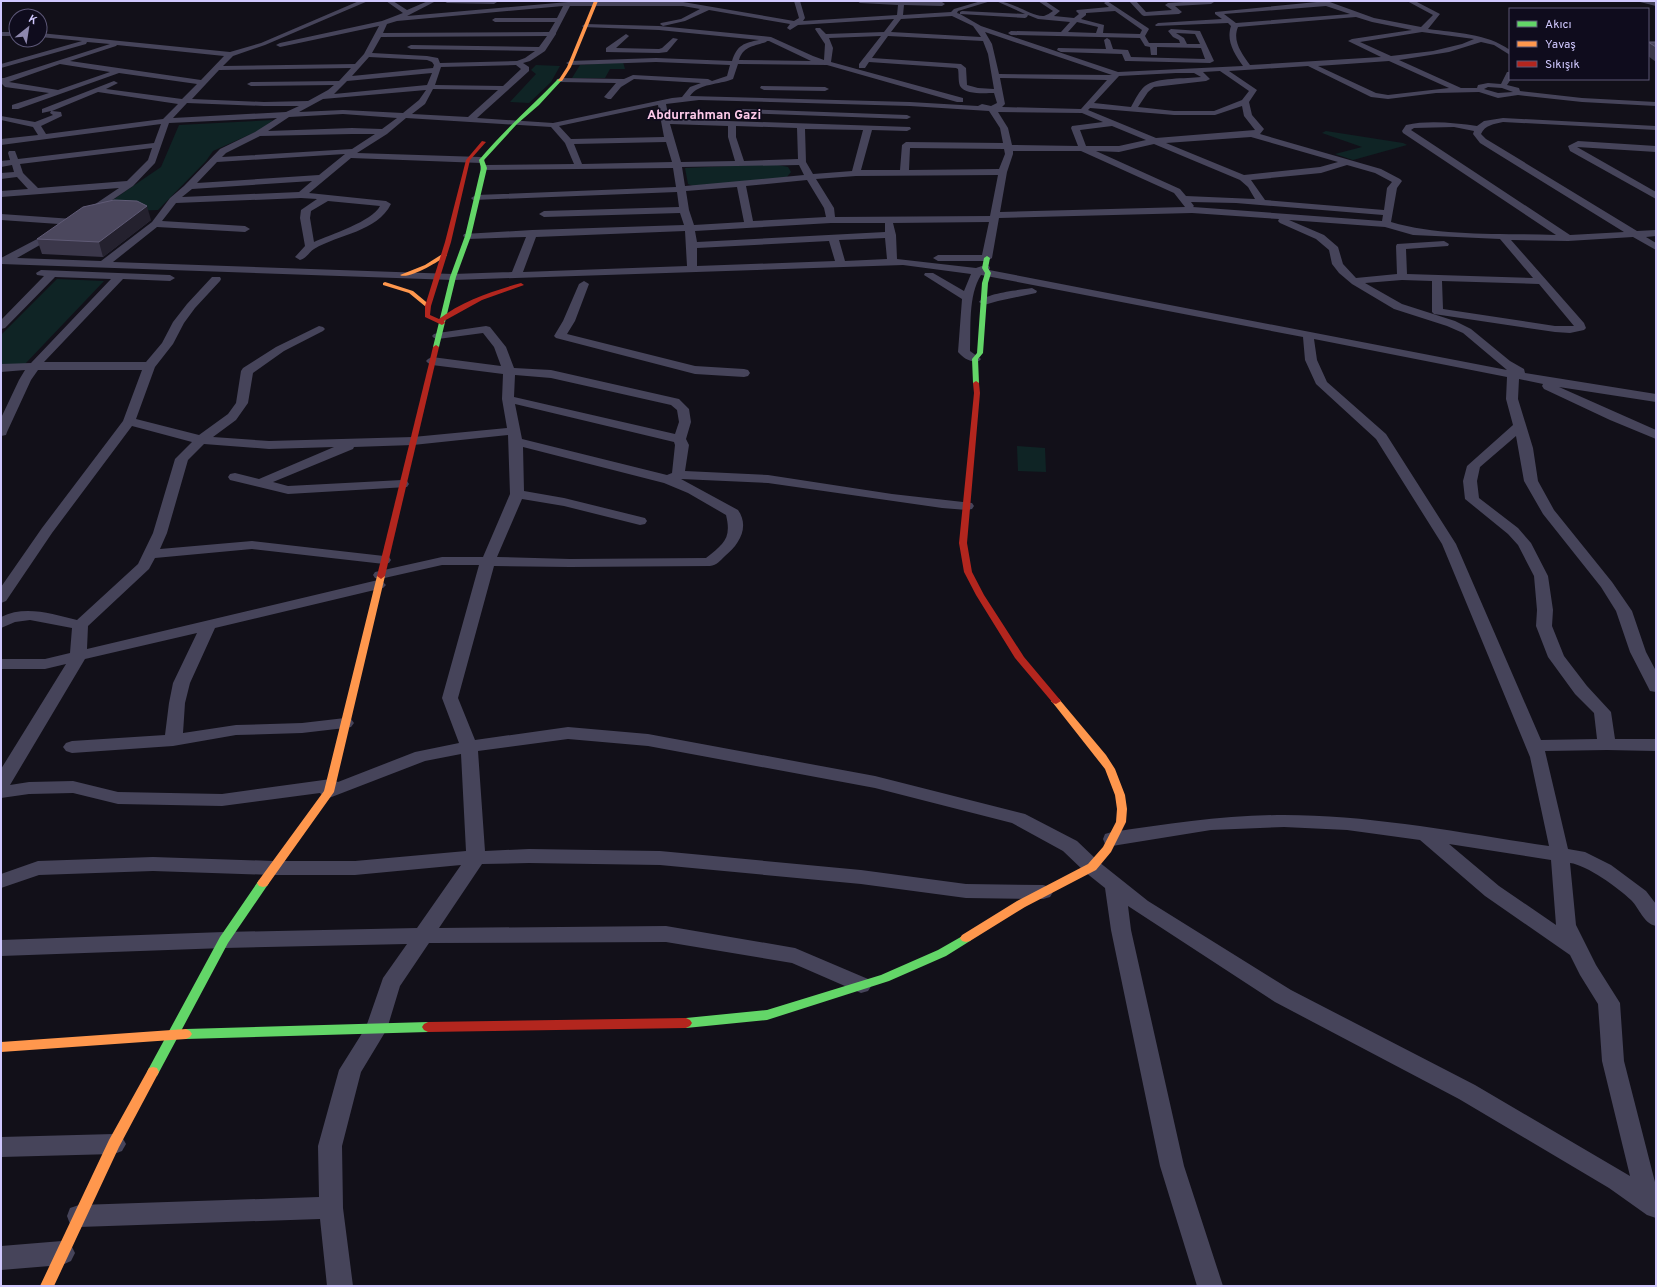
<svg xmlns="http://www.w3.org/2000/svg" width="1657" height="1287" font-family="Overpass,sans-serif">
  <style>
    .green { fill: #0f2425 }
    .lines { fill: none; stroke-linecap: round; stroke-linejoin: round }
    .street { fill: #46445a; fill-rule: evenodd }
    .fast { fill: #63d668; fill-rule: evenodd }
    .slow { fill: #ff974d; fill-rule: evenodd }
    .jam { fill: #b3261e; fill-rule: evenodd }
    .wall { fill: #3b374a }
    .shaded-wall { fill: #24212e }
    .building { fill: #4b475d; stroke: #605b76 }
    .labels { text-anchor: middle; stroke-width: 3.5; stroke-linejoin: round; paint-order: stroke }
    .far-district-label { font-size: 13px; font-weight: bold; fill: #fecaea; stroke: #0f0c1d }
  </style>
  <rect width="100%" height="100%" fill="#121019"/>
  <!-- green -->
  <g class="green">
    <path d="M623 62 625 69H610L605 78H572L580 65Z"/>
    <path d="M536 65 560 66 551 82 529 103 510 102 536 74 531 70Z"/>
    <path d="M273 120 260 130 213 151 206 161 158 210 95 212 161 167 179 125Z"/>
    <path d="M1326 131 1403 143 1407 145 1353 160 1335 154 1362 147 1322 133Z"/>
    <path d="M773 164 788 167 791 172 786 178 693 186 688 184 685 168Z"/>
    <path d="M57 279 104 281 25 364 1 365V335Z"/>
    <path d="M1017 446 1045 448 1046 472 1018 471Z"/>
  </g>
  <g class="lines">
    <!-- street -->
    <g class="street">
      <path d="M359 1H368L265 45 233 56 223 66 355 64 364 54 379 26 280 47 276 45 280 43 382 21 403 13 386 1H393L407 10 428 1H436L407 16 568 2H683L794 21 799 18 794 1H800L805 18 803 21 897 15 898 5 860 3 857 1 942 2 945 4 942 6 904 5 903 15 951 12 954 9 981 1H991L958 11 957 13 960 14V12L962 11 1025 14 996 1C1013 1 1031 17 1044 16 1047 15 1050 13 1053 11L1038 1H1045L1060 11 1054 16 1074 18 1079 14 1076 11 1077 10 1109 7 1104 3 1107 1 1148 28 1149 29 1145 36 1149 43H1180L1179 40 1173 37 1168 31 1171 29 1200 31 1214 61 1210 63 1128 61H1125L1122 54 1061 52 1057 50 1058 48 1106 49 1104 40 1107 38 1110 40 1113 49 1128 50 1131 57 1205 59 1201 48 1157 47V55H1151L1150 47 1145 46 1140 38 1011 35 1008 33 1011 31 1061 32 1070 22 1038 19 1028 15 1027 17 1025 18 960 14 981 26 1118 72 1243 66C1234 53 1226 41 1231 26L1228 23 1156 26 1155 25 1158 23 1222 19 1215 14V12L1327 1 1374 18 1421 27 1433 15 1407 1H1415L1440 14 1428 29C1456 33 1486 33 1510 50V55L1494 45 1481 42 1449 52 1399 60 1461 88H1477L1478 85 1488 83 1501 84 1507 72H1510L1511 79 1507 85 1519 88 1520 91 1582 98 1656 102V106L1582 102 1518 95 1498 98 1479 92 1436 93 1388 99 1371 97 1308 66 1229 71 1257 90 1249 102 1252 115 1264 129 1260 134 1381 169 1400 179 1402 181 1397 188 1391 222C1442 237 1503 233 1556 235L1403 133 1402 131 1406 125C1429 120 1455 123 1477 126L1484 121 1503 118 1656 126V130L1503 122C1494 124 1485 125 1481 134L1486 139 1637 231 1656 230V236L1646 237 1656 243V250L1633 237 1568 241 1511 240 1584 323 1586 328 1584 330 1570 333 1555 332 1434 314 1432 312V281L1402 280 1365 283 1402 304 1455 321 1471 329 1510 361 1524 369 1525 373 1656 394V402L1559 387 1656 430V439L1610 420 1544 389 1542 386 1543 384 1519 379 1518 399 1533 448 1538 481 1554 510 1612 582 1632 611 1646 652 1656 671V692L1650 691 1648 687 1630 652 1616 611 1601 587 1543 514 1524 481 1516 436 1480 467 1477 481 1479 498 1518 528 1531 543 1548 576 1553 610 1552 626 1564 656 1587 686 1611 712 1615 739H1656V751L1607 750 1545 751 1568 849 1585 852 1611 865 1646 891 1656 904V926C1643 923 1640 909 1631 900 1618 888 1587 865 1570 863L1576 925 1596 965 1620 1003 1624 1061 1656 1186V1218L1647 1215 1609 1188 1459 1099 1275 1002 1128 906 1131 930 1184 1166 1223 1286H1197L1160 1166 1111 930 1105 888 1085 872 1063 851 1012 823 875 788 648 746 568 739 478 751 485 851 529 849 660 851 861 870 966 884 1043 885 1050 887 1053 892 1050 897 1043 899 966 898 861 884 660 865 529 863 482 864 439 928 666 926 795 948 868 979 872 985 868 991 861 993 792 963 666 942 429 943 400 986 387 1029 361 1072 342 1146 343 1208 353 1286H327L320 1219 79 1227 70 1224 67 1216 70 1208 79 1205 319 1197 318 1146 339 1070 366 1027 383 978 407 944 224 948 1 956V940L224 932 417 928 461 865 355 875H273L153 871 39 875 1 888V874L38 861 153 857 273 861H355L466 851 461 754 425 761 329 798 323 796 320 793 222 806 118 804 73 793 29 794 1 798V769L66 664 45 669H1V659H45L70 653 72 628 30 620 15 622 1 628V617C25 605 52 614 77 620L138 564 153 533 175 459 192 442 132 426 52 533 6 601 1 603V587L42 528 123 421 142 370H38L31 380 7 432 6 435 1 436V418L19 380 25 370 1 372V364L31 363 111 279 55 277 5 328 1 329V320L44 276 37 275 36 273 41 270 170 275 175 278 170 281 123 279 44 362H146L162 343 173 322 187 304 212 277H220L221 279 220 281 195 308 184 323 173 344 155 367 136 419 199 435 228 414 236 403 241 371 243 368 276 347 319 326 323 327 325 329 323 331 284 351 253 373 248 403 236 420 213 437 269 441 413 437 507 428 502 399 503 374 432 365 428 363 426 361 428 359 432 357 501 366 494 347 483 333 438 339 434 338 432 336 434 334 438 333 486 326 490 327 506 347 514 368 551 370 679 399 689 409 691 422 686 439 689 445 685 471 768 475 892 494 972 503 974 506 972 509 967 510 942 508 768 483 681 479 738 510C750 527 739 545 725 556 720 561 717 565 710 566L570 567 494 566 458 698 475 740 568 727 648 734 875 776 1025 814 1077 841 1099 862 1148 901 1291 990 1475 1085 1630 1176 1602 1061 1598 1004 1580 975 1570 955 1485 896 1420 840 1347 830 1284 827 1211 830 1112 846 1105 844 1103 839 1105 834 1112 832C1169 824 1225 815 1284 815 1372 815 1461 833 1549 846L1530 757 1442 544 1376 439 1316 384 1305 360 1303 337 981 275C968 296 971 327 970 351L981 359 979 361C971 363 963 358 958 352L962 299 924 275 925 273H933L964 291 971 274 903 265 453 280 1 264V258L58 228 63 231 61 233 17 258 101 261 152 222 170 198 184 186 220 149 255 132 277 118 169 123 155 163 133 186 87 217H81L79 215 119 188 1 197V191L28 189 17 177 1 179V173L14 172 12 165 1 167V161L10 160 8 153 9 151H15L18 159 154 143 161 124 1 145V139L38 135 33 127 1 120V116L35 122 53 115 50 113 51 111 42 113V109L114 81 118 83 106 89 182 99 197 84 119 73 18 109H12V105L49 93 5 87 1 83V78H4L110 44 87 42 86 44 1 68V64L82 41 40 37V33L230 52 261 43ZM563 6 557 18H495L492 20 495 22H555L549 32 383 33 387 24 397 21ZM570 6H683L700 9 681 19 661 23 660 24 663 26 685 21 709 10 790 24 787 28 790 30 798 25 894 19 884 32 826 34 820 28H816L815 29 825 44 824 60 813 56 771 37 659 26 585 24 582 26 583 27 659 30 759 40C744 43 737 45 732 61L656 58 570 61 566 63 570 65 656 62 730 65 727 76 712 81 708 79 633 75 624 79 560 78 556 80 560 82 616 83 604 97 608 99H611L621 87 634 79 701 83 690 87 682 97 672 98 553 123 477 118 529 71V67L523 63 530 61 545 51 556 34V33ZM1326 6 1350 14 1236 23 1224 14ZM1115 11 1142 30 1140 34 1103 33 1104 25 1081 19 1086 15V13ZM952 16 973 26 981 37 891 32 901 19ZM1356 17 1372 22 1412 30 1352 39 1348 41 1381 57 1250 65C1242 54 1232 41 1238 27ZM1077 22 1098 27 1096 33 1068 32ZM985 32 1112 75 999 74 992 44ZM1422 32 1474 39 1462 44 1433 51 1391 56 1360 42ZM1176 33 1195 34 1200 44H1187L1184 38ZM547 36 539 47 411 45 407 47 411 49 535 51 525 58 517 61 440 63 438 58 427 56 372 53 381 37ZM881 36 859 64V68H865L869 62 956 68 958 69C959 74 958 81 960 86 965 95 985 93 994 93L997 103 991 106 982 104 978 106 910 102 690 96C699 83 719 85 733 79L738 64 827 65 957 102H963V98L831 62 833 48 829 38ZM888 36 983 41 988 54 994 89 978 88 967 85 966 68 961 64 872 58ZM767 41H769L811 61 739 60C743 46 754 46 766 42ZM117 45 224 56 201 80 70 61 116 46ZM369 57 427 60 432 62 434 65 433 68 352 76ZM1389 61 1449 88 1388 95 1376 93 1318 66ZM60 64 110 72 58 90 9 82ZM516 65 521 69 503 86 435 85 441 67ZM351 68 339 81 251 82 247 84 251 86 334 85 328 90 308 101 264 102 192 99 219 70ZM1220 71 1249 91 1242 100 1214 111H1174L1138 107 1148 92 1154 87 1206 81 1210 79 1203 72ZM432 73 427 85 334 94 347 81ZM1176 73H1194L1201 77C1186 79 1157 77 1145 86 1139 91 1135 100 1131 107L1094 103 1119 76ZM1000 78 1107 80 1081 109 1002 107 1005 104ZM1488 87 1502 88 1513 92 1498 93 1484 89ZM433 89 498 90 468 117 412 114 425 104ZM426 90 419 100 403 113 343 110 299 112 323 99ZM98 92 178 104 163 119 46 134 41 126 62 116 61 112 52 111ZM699 100 910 106 989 111 1000 128 1003 143 906 142 902 145 900 170H861L872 130 907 131 911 129 910 127 669 119 666 104ZM187 103 264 106H299L286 112 173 118ZM658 105 664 137 571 139 559 126ZM1242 106 1244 116 1255 130 1156 138 1088 110 1090 108 1174 115H1215ZM998 112 1082 113 1103 122 1072 126 1071 128 1078 146 1012 145 1008 128ZM343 114 397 118 382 129 352 128 268 131 289 117ZM406 118 551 127 565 143 574 164 484 165 481 166 480 168 481 170 673 168 676 187 476 195 471 198 473 200 677 192 679 207 544 211 539 214 544 217 680 213 684 225 532 230 464 234 463 236 468 239 526 237 512 272 453 274 113 262 157 227 245 232 250 229 245 226 162 221 176 203 301 198 317 199 301 210 300 218 305 246 295 257 300 260C307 258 309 252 314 249 339 234 377 232 391 204L386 201 309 193 351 158 481 163 485 160 481 157 357 153 387 134ZM670 124 728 126V137L735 161 681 162ZM736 126 797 128 798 159 744 161 736 137ZM1112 126 1146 140 1119 146H1086L1080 130ZM1454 127 1474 131 1473 134 1480 143 1624 232 1570 235 1411 130 1414 128ZM805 129 863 130 852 171 813 174 806 162ZM352 134H375L352 149 222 157 226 153 260 136ZM1251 137 1338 162 1320 167 1244 175 1166 143ZM666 142 672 162 582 164 574 144ZM1154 144 1240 180 1248 187 1255 199 1186 196 1180 189 1096 151 1119 152ZM152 148 148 160 127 181 38 188 23 173 20 164ZM910 148 1004 149 1005 154 999 169 909 170ZM1013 151H1081L1174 193 1185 207 1000 212 1007 172 1013 154ZM345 154 319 175 197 183 217 162ZM799 165 804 175 685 186 682 167ZM1347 165 1375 173 1392 182 1387 188 1384 210 1265 200 1251 180 1321 173ZM998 175 990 216 835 217 834 208 816 179 856 176ZM807 180 824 208 826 217 753 221 746 186ZM312 181 299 192 182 197 192 189ZM737 187 744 222 694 225 689 210 686 191ZM328 201 380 206C373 221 330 235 314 242L310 218 311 211ZM1191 202 1236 203 1383 215 1382 221 1193 207 1194 206ZM1192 213 1279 219 1278 221 1280 223 1316 239 1329 250 1332 264 1339 273 1352 284 1394 309 1447 326 1463 333 1507 370 989 270 990 268 989 266 985 265 976 268 897 259 896 235 893 223 989 222 982 255H938L933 258 938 261H987L992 258 999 218ZM1289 220 1385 227 1413 235 1500 239 1533 278 1407 274 1406 249 1448 246 1449 244 1444 241 1397 244 1396 246 1397 274 1356 278 1343 264 1338 247 1324 235ZM831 223H885V232L697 242 695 231ZM685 231 687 266 523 272 536 237ZM885 238 887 259 845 261 839 240ZM829 241 835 261 697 266V248ZM1442 281 1539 284 1574 326H1555L1443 309ZM1314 339 1507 377 1506 399 1513 425 1467 466 1463 481 1465 499 1508 534 1518 545 1534 576 1537 610 1536 626 1548 657 1575 694 1594 713 1597 739 1541 740 1456 544 1386 434 1327 382 1317 360ZM515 375 551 378 671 405 677 410 679 422 675 434 514 397ZM515 404 674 442 675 445 672 473 667 475 522 439ZM508 435 510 494 483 557H442L375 572 373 575 375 578 380 579 442 565H479L442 698 459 743 415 752 338 782 331 779 222 794 118 792 73 781 29 782 10 785 85 659 197 633 173 683 169 703 165 735 72 741 66 743 63 747 66 751 72 753 173 746 236 735 302 733 345 728 351 727 354 723 351 719 345 718 302 723 236 725 183 733 185 703 190 683 215 628 383 588 386 585 383 582 378 580 87 649 88 626 149 569 155 558 252 549 384 564 389 563 391 560 389 557 384 556 252 541 160 549 167 533 188 460 204 444 269 449 334 447 259 479 235 473 230 474 228 477 230 480 288 494 407 487 409 484 407 481 402 480 288 486 273 482 353 449 354 447 413 445ZM523 447 664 483 688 493 726 515C732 539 723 544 706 558L570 559 497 557 522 499 564 506 640 525 645 524 647 521 645 518 564 498 524 491ZM1449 844 1551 860 1556 925 1499 886Z"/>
      <path d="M444 1H497V2L494 4 447 3Z"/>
      <path d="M1129 1H1136L1146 12 1172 10 1165 5 1168 3 1198 1 1214 2 1211 4 1175 6 1182 12 1179 14 1144 16 1142 15Z"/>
      <path d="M1636 1 1656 2V6Z"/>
      <rect x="1" y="32" width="15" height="4"/>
      <path d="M626 34 629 36 628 37 616 48 659 49 662 48 673 38 678 39 667 52 659 53 606 52V48Z"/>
      <path d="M761 86 825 87 829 89 825 91 764 90 760 88Z"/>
      <path d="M742 109 907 115 911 117 907 119 745 113H742Z"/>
      <path d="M1578 141 1656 146V152L1577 147 1656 192V199L1570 151 1568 146Z"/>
      <path d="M1 214 73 219 78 222 73 225 1 220Z"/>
      <path d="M584 281 589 284 575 321 567 334 695 366 744 369 748 370 750 373 748 376 744 377 695 374 556 338 554 336 563 321 579 284Z"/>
      <path d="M1032 288 1037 291 1036 293 998 301 984 305 979 302C986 293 1020 290 1032 288Z"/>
      <path d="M114 1134 122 1137 126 1144 122 1151 114 1154 1 1157V1137Z"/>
      <path d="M62 1241 71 1245 75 1253 71 1261 62 1265 1 1270V1246Z"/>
    </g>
    <!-- fast -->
    <g class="fast">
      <path d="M558 79 562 80 539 105 517 124 484 160 487 168 471 236 456 277 439 347 434 348 433 347 450 277 465 236 481 168 479 160C503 131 532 106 558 79Z"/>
      <path d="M987 256 990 258 988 268 991 273 988 283 983 353 978 359 979 383 976 385 973 383 972 359 977 353 982 283 985 273 982 268 984 258Z"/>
      <path d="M263 879 267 880 269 883 228 943 157 1076 153 1077 149 1076 147 1072 149 1068 220 937 259 880Z"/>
      <path d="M966 934 970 935 972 938 970 941 946 956 889 981 767 1020 686 1028 682 1026 680 1023 682 1020 686 1018 767 1010 881 975 938 950Z"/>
      <path d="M428 1022 432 1024 434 1027 432 1030 428 1032 186 1039 182 1037 180 1034 182 1031 186 1029Z"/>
    </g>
    <!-- slow -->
    <g class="slow">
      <path d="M594 1H598L571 67 562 81H558L567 67Z"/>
      <path d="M444 253 447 255 446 256C438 262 408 280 400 275L425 265Z"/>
      <path d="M385 282 413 291 431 306 426 307 409 293 383 285V283Z"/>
      <path d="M381 573 385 576 334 792 267 886 263 887 259 886 257 883 259 880 324 791 377 576Z"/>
      <path d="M1056 698 1059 699 1106 755 1115 769 1125 795 1127 809 1126 822 1111 852 1096 870 1025 907 970 941 966 942 962 941 960 938 962 935 1017 901 1088 864 1103 847 1116 822 1117 809 1115 795 1105 769 1053 703 1051 701 1053 699Z"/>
      <path d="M186 1029 190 1031 192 1034 190 1037 186 1039 1 1052V1042Z"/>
      <path d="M153 1067 157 1068 159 1072 119 1147 54 1286H40L109 1140 149 1068Z"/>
    </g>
    <!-- jam -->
    <g class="jam">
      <path d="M482 141 486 142 470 160 451 242 431 306 430 315 439 319C462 301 493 291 521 283L524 285 482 300 444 321 445 323 442 325 425 317V306L445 242 466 160Z"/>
      <path d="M436 345 439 347 385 576 381 579 377 576 433 347Z"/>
      <path d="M976 381 979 383 980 393 967 543 972 572 984 595 1024 657 1061 701 1056 704 1053 703 1015 658 976 595 964 572 959 543 974 393 973 383Z"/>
      <path d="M686 1018 690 1020 692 1023 690 1026 686 1028 428 1032 424 1030 422 1027 424 1024 428 1022Z"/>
    </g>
  </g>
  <!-- wall -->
  <g class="wall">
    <path d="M1648 42H1656V62L1648 56Z"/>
    <path d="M151 220 103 257 42 254 37 239Z"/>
  </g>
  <!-- shaded-wall -->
  <path class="shaded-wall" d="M147 206 151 220 103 257 99 242Z"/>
  <!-- building -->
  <g class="building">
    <path d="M1648 42H1656V47Z"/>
    <path d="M114 200 137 201 147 206 99 242 37 239 83 207Z"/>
  </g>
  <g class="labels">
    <!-- far-district labels -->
    <g class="far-district-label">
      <text x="704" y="119">Abdurrahman Gazi</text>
    </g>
  </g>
  <!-- border -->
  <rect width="1657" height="1287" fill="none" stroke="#d0c8fe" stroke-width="4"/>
  <!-- legend -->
  <rect x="1509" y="8" width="140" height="72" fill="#0f0c1d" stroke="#5c5777"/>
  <rect x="1517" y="21" width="20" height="6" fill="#63d668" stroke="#5c5777"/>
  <text x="1545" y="28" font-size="12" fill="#d0c8fe">Akıcı</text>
  <rect x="1517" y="41" width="20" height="6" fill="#ff974d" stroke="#5c5777"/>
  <text x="1545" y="48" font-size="12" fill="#d0c8fe">Yavaş</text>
  <rect x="1517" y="61" width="20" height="6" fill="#b3261e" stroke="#5c5777"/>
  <text x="1545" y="68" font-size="12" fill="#d0c8fe">Sıkışık</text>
  <!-- north arrow -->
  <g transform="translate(28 28) rotate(30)"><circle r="19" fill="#0f0c1d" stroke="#5c5777"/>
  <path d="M0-3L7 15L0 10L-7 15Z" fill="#8e88ae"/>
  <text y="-6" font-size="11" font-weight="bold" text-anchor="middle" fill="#d0c8fe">K</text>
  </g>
</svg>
